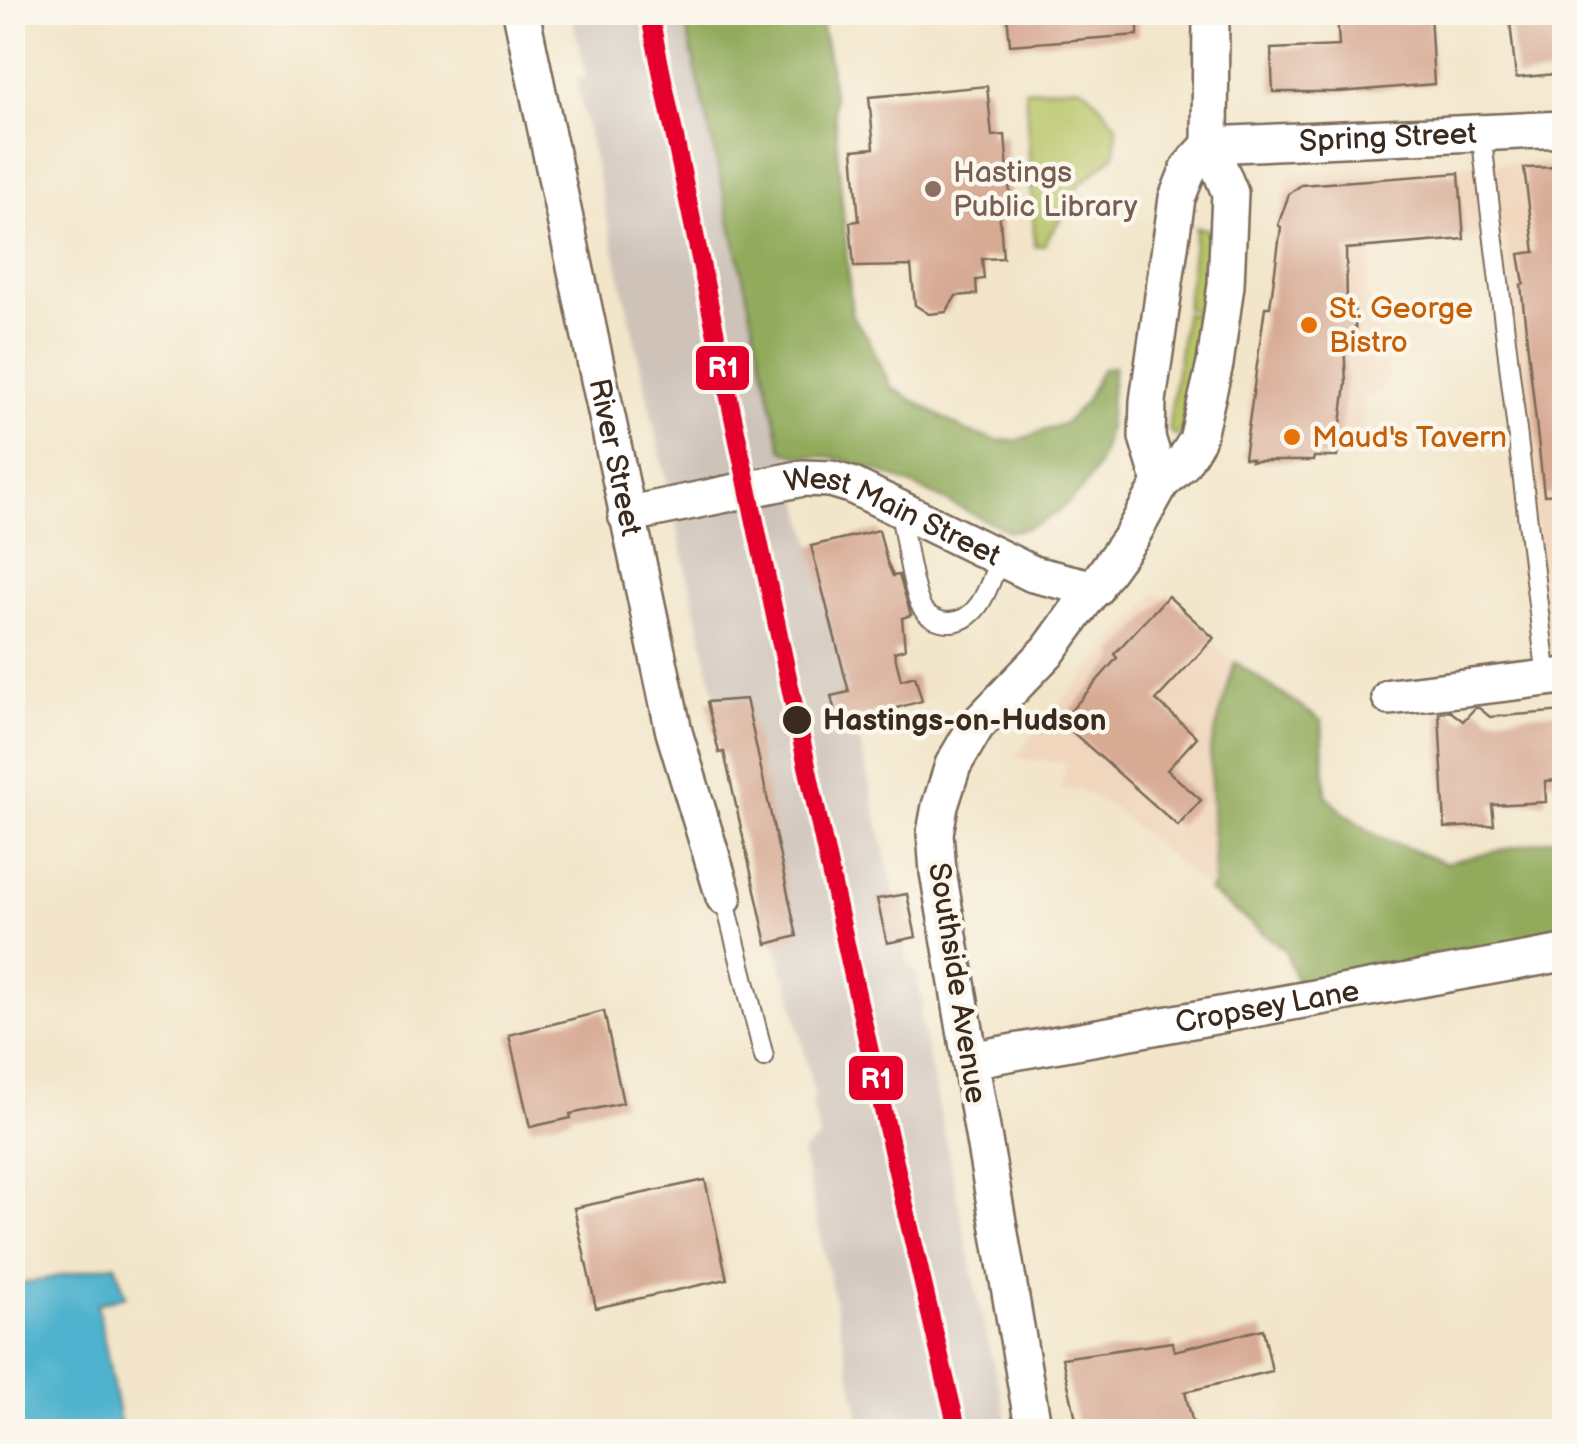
<svg xmlns="http://www.w3.org/2000/svg" width="1577" height="1444" font-family="'Balsamiq Sans',sans-serif">
  <style>
    .built { fill: #f0d6bc }
    .industrial { fill: #cec2b9 }
    .green { fill: #b7c567; stroke: #797842; stroke-width: 2.5 }
    .forest { fill: #91aa5c; stroke: #666a3d; stroke-width: 2.5 }
    .water { fill: #50b2ce; stroke: #466e76; stroke-width: 2.5 }
    .building { fill: #d7aa94 }
    .lines { fill: none; stroke-linecap: round; stroke-linejoin: round }
    .lane-casing { stroke: #7b6b5a; stroke-width: 22 }
    .street-casing { stroke: #7b6b5a; stroke-width: 40 }
    .lane { stroke: #fff; stroke-width: 18 }
    .street { stroke: #fff; stroke-width: 35 }
    .rail-1-casing { stroke: #fbf7ec; stroke-width: 25 }
    .rail-1 { stroke: #e4002b; stroke-width: 18 }
    .education-dot { fill: #8d6e63; stroke: #fbf7ec; stroke-width: 4 }
    .food-dot { fill: #e8710a; stroke: #fbf7ec; stroke-width: 4 }
    .stop-dot { fill: #3b2a1e; stroke: #fbf7ec; stroke-width: 4 }
    .labels { text-anchor: middle; stroke-width: 9; stroke-linejoin: round; paint-order: stroke }
    .street-label { font-size: 30px; fill: #3b2a1e; stroke: #fbf7ec }
    .education-label { font-size: 30px; fill: #785e54; stroke: #fbf7ec; text-anchor: start }
    .food-label { font-size: 30px; fill: #c56008; stroke: #fbf7ec; text-anchor: start }
    .stop-label { font-size: 30px; font-weight: bold; fill: #3b2a1e; stroke: #fbf7ec; text-anchor: start }
    .line-badge { stroke: #fbf7ec; stroke-width: 4 }
    .badge-label { font-size: 28px; text-anchor: middle; font-weight: bold; fill: #fff }
  </style>
  <rect width="100%" height="100%" fill="#fbf7ec"/>
  <filter id="ink" filterUnits="userSpaceOnUse"><feTurbulence type="fractalNoise" baseFrequency=".01" numOctaves="2"/><feDisplacementMap in="SourceGraphic" scale="20" xChannelSelector="R" yChannelSelector="G"/><feConvolveMatrix kernelMatrix="1 2 1 2 8 2 1 2 1" color-interpolation-filters="sRGB"/></filter>
  <filter id="wash" filterUnits="userSpaceOnUse"><feTurbulence type="fractalNoise" baseFrequency=".0048" numOctaves="4" result="noise"/><feDisplacementMap in="SourceGraphic" scale="40" xChannelSelector="R" yChannelSelector="G"/><feGaussianBlur stdDeviation="2.25" result="paint"/><feColorMatrix in="noise" values="0 0 0 0 0 0 0 0 0 0 0 0 0 0 0 0 0 1.4 0 .05"/><feComposite in="paint" operator="in"/></filter>
  <g filter="url(#wash)">
    <rect width="100%" height="100%" fill="#f2e5c9"/>
    <!-- built -->
    <g class="built">
      <path d="M1564 160V655L1551 657 1504 235 1373 244 1366 298 1376 304 1389 384 1362 401 1367 456 1247 460 1249 382 1277 219 1290 174Z"/>
      <path d="M1157 593 1235 662 1210 750 1214 884 1209 891 1111 806 1079 789 1061 790 1066 762 1014 758Z"/>
    </g>
    <!-- industrial -->
    <path class="industrial" d="M572 13H683L782 449 789 455 842 664 895 896 907 894 916 937 903 941 910 970 915 969 924 1009 919 1011 937 1099 985 1332 1010 1431H863L802 1152 820 1138 811 1101 815 1100 787 975H783L775 942 767 944 751 873 765 870 745 844 724 753H719L707 702 716 700 576 80 586 78Z"/>
    <!-- green -->
    <g class="green">
      <path d="M1079 86 1088 91 1117 125 1115 155 1077 187C1074 206 1053 226 1044 245L1035 246 1025 90Z"/>
      <path d="M1196 227 1209 230 1199 310 1186 309Z"/>
      <path d="M1185 313 1198 315 1183 428 1177 436 1170 432 1169 423Z"/>
    </g>
    <!-- forest -->
    <g class="forest">
      <path d="M683 13H819L830 65 852 316 868 338 891 387 968 432 996 440 1016 441 1065 423 1085 402 1101 370 1114 366C1110 394 1111 426 1102 453 1091 490 1047 529 1009 531 956 507 891 470 835 458 818 454 796 460 782 449Z"/>
      <path d="M1235 662 1322 721 1326 795 1345 814 1375 835 1444 863 1564 836V939L1297 983 1285 950 1209 891 1214 884 1210 750Z"/>
    </g>
    <!-- water -->
    <path class="water" d="M115 1264 126 1296 97 1304 122 1431H13V1286Z"/>
    <g id="blocks">
      <!-- building -->
      <g class="building">
        <path d="M1007 12H1138V35L1010 45Z"/>
        <path d="M1337 12H1430L1434 84 1340 92H1273L1271 49 1339 46Z"/>
        <path d="M1509 12H1564V73L1516 78Z"/>
        <path d="M987 86 992 136 1005 135 1011 207H999L1003 258 982 259 984 279 976 280 977 294 956 296 946 312 929 314 915 305 911 266 854 267 850 222 859 221 853 150 874 148 869 97Z"/>
        <path d="M1564 167V494L1544 495 1521 285 1524 284 1519 254 1535 252 1524 168Z"/>
        <path d="M1459 173 1464 239 1346 249 1347 305H1354L1356 342H1344L1346 383 1337 457H1314L1313 461H1251L1252 459 1244 458 1265 307H1270L1281 227 1278 225 1289 194 1301 185Z"/>
        <path d="M879 530 887 562 893 576 899 575 911 615 902 618 905 649 894 652 901 680 915 676 922 701 838 724 831 696 849 692 811 546Z"/>
        <path d="M1168 596 1214 638 1156 700 1197 737 1167 770 1201 800 1178 826 1061 722 1117 658 1114 654Z"/>
        <path d="M746 699 797 936 767 944 724 752 719 753 707 702Z"/>
        <path d="M1475 708H1479L1490 717 1564 711V780L1545 781 1546 802 1492 805 1494 825 1445 828 1439 713 1450 711 1463 721Z"/>
        <path d="M907 894 916 937 887 943 877 899Z"/>
        <path d="M604 1011 623 1103 570 1114 571 1118 530 1127 509 1035Z"/>
        <path d="M705 1180 727 1279 596 1308 574 1208Z"/>
        <path d="M1263 1329 1272 1371 1185 1392 1195 1432H1079L1062 1358 1172 1342 1174 1351Z"/>
      </g>
    </g>
  </g>
  <g filter="url(#ink)">
    <use href="#blocks" fill-opacity="0" stroke="#7b6b5a" stroke-width="2.5"/>
    <g class="lines">
      <defs>
        <g id="lane">
          <path d="M1481 133 1547 679"/>
          <path d="M899 509C905 533 911 590 922 608 926 615 934 619 941 621 978 629 990 584 999 559"/>
          <path d="M724 897 764 1057"/>
        </g>
        <g id="street">
          <path id="s1" d="M521 12 674 732 724 897"/>
          <path id="s2" d="M1210 145 1564 129"/>
          <path d="M1161 483 1147 437 1148 401 1177 198 1189 168 1210 145"/>
          <path id="s3" d="M626 515 803 478 831 479 851 485 1033 574 1095 589"/>
          <path d="M1390 697 1564 676"/>
          <path id="s4" d="M970 1060 1564 953"/>
          <path d="M1034 1432 938 872 935 833 940 806 953 765 976 726 1049 650 1131 537 1161 483 1182 464 1197 440 1215 364 1226 285 1230 193 1210 145 1211 12"/>
        </g>
      </defs>
      <!-- lane casing -->
      <use href="#lane" class="lane-casing"/>
      <!-- street casing -->
      <use href="#street" class="street-casing"/>
      <!-- lane -->
      <use href="#lane" class="lane"/>
      <!-- street -->
      <use href="#street" class="street"/>
      <defs>
        <path id="rail-1" d="M649 12C747 487 845 961 958 1432"/>
      </defs>
      <!-- rail-1 casing -->
      <use href="#rail-1" class="rail-1-casing"/>
      <!-- rail-1 -->
      <use href="#rail-1" class="rail-1"/>
    </g>
  </g>
  <!-- markers -->
  <circle class="education-dot" cx="933" cy="189" r="10"/>
  <g class="food-dot">
    <circle cx="1309" cy="325" r="10"/>
    <circle cx="1292" cy="437" r="10"/>
  </g>
  <circle class="stop-dot" cx="797" cy="720" r="16"/>
  <g class="labels">
    <!-- street labels -->
    <g class="street-label">
      <text dy="10" stroke="none"><textPath href="#s2" startOffset="178">Spring Street</textPath></text>
      <text dy="10" stroke="none"><textPath href="#s1" startOffset="455">River Street</textPath></text>
      <text dy="10" stroke="none"><textPath href="#s3" startOffset="278">West Main Street</textPath></text>
      <text transform="translate(958 983) rotate(81)" y="10">Southside Avenue</text>
      <text dy="10" stroke="none"><textPath href="#s4" startOffset="302">Cropsey Lane</textPath></text>
    </g>
    <!-- education labels -->
    <g class="education-label">
      <text x="953" y="182">Hastings<tspan x="953" dy="34">Public Library</tspan></text>
    </g>
    <!-- food labels -->
    <g class="food-label">
      <text x="1329" y="318">St. George<tspan x="1329" dy="34">Bistro</tspan></text>
      <text x="1312" y="447">Maud's Tavern</text>
    </g>
    <!-- stop labels -->
    <g class="stop-label">
      <text x="823" y="730">Hastings-on-Hudson</text>
    </g>
  </g>
  <g class="line-badge">
    <rect x="694" y="344" width="57" height="48" rx="10" fill="#e4002b"/>
    <rect x="847" y="1054" width="58" height="48" rx="10" fill="#e4002b"/>
  </g>
  <g class="badge-label">
    <text x="723" y="377">R1</text>
    <text x="876" y="1088">R1</text>
  </g>
  <!-- margin -->
  <rect width="1577" height="1444" fill="none" stroke="#fbf7ec" stroke-width="50"/>
</svg>
